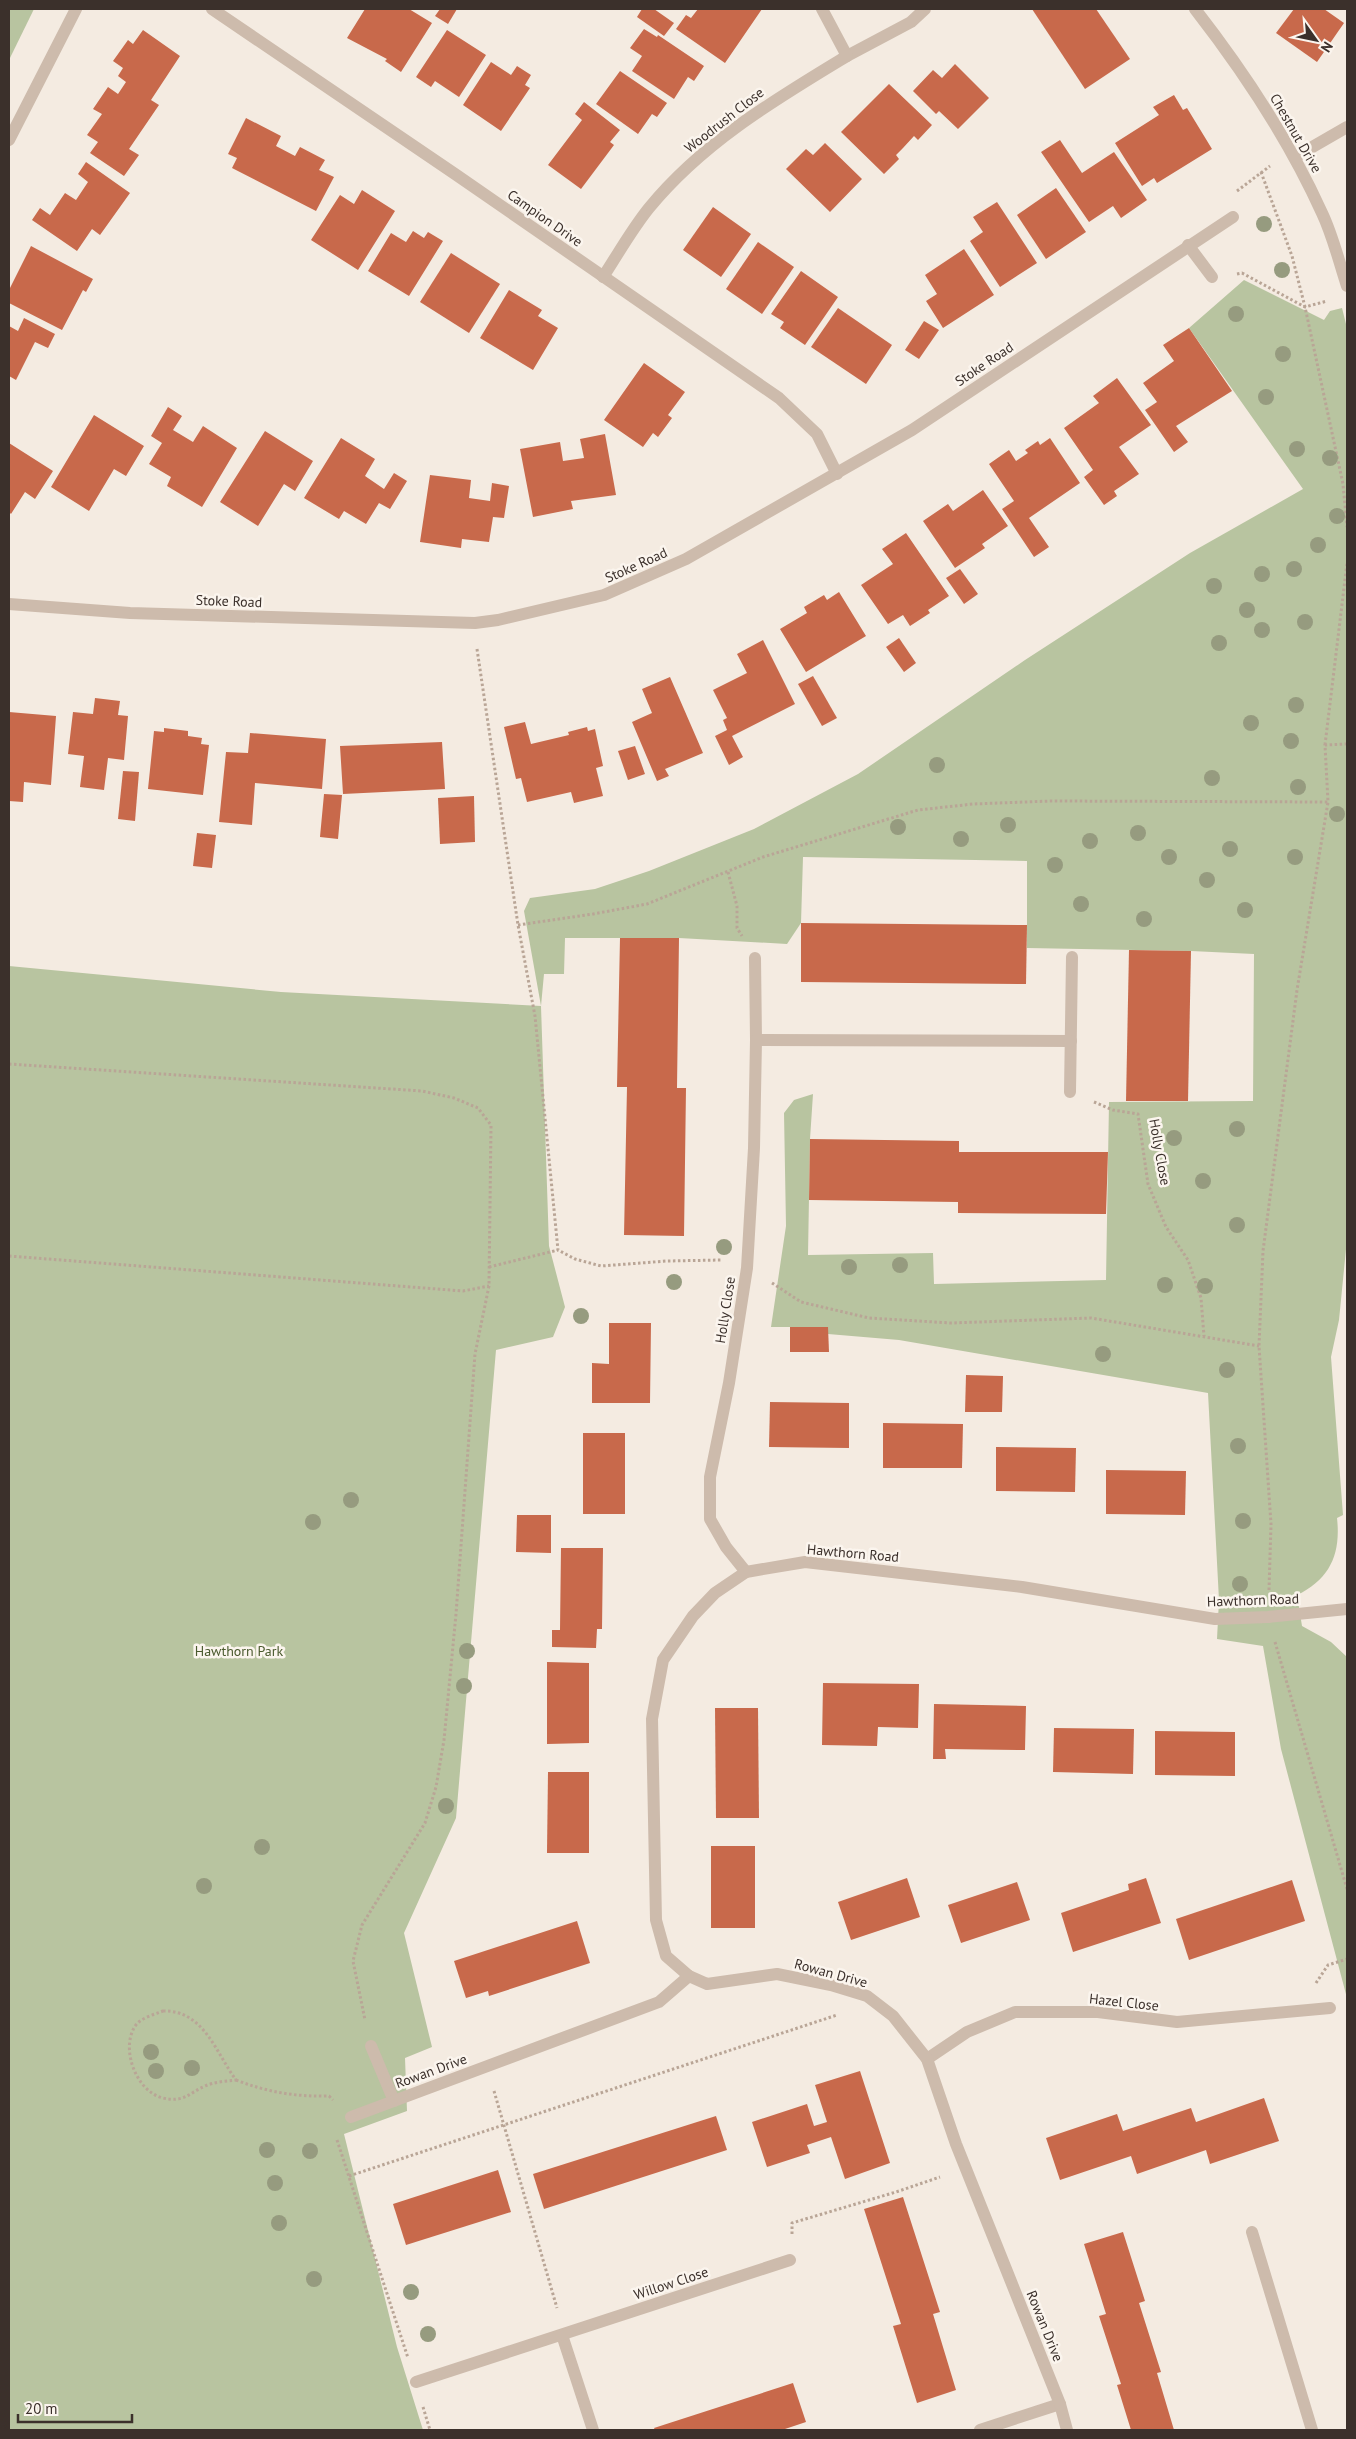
<svg xmlns="http://www.w3.org/2000/svg" width="1356" height="2439" font-family="'PT Sans',sans-serif">
  <style>
    .green { fill: #b8c4a0 }
    .building { fill: #c8694b }
    .lines { fill: none; stroke-linecap: round; stroke-linejoin: round }
    .path { stroke: #b9a596; stroke-width: 3; stroke-dasharray: 2.5 2.5; stroke-linecap: butt }
    .minor { stroke: #cdbbac; stroke-width: 12 }
    .tertiary { stroke: #cdbbac; stroke-width: 12 }
    .tree { fill: #969b7f }
    .labels { text-anchor: middle; stroke-width: 5; stroke-linejoin: round; paint-order: stroke }
    .street-label { font-size: 14px; fill: #3b302b; stroke: #fbf5ee }
    .park-label { font-size: 14px; fill: #4a5a2e; stroke: #fbf5ee }
  </style>
  <rect width="100%" height="100%" fill="#f4ebe1"/>
  <!-- green -->
  <g class="green">
    <path d="M9 9H34L9 60Z"/>
    <path d="M1244 280 1324 320 1330 311 1342 308 1347 328V1239L1339 1320 1331 1357 1343 1515 1337 1518C1341 1554 1330 1579 1297 1595L1302 1626 1331 1642 1347 1657V1998L1281 1749 1263 1646 1217 1639 1219 1600 1208 1393 899 1340 828 1334V1327H771L786 1226 784 1113 794 1100 813 1094 810 1139 808 1255 933 1253 934 1284 1106 1280 1109 1102 1253 1101 1254 954 1191 951 1027 948V861L803 857 801 923 787 944 679 938H565L564 974H544L541 1006 549 1246 565 1307 553 1337 496 1350 456 1818 404 1933 432 2047 405 2058 407 2111 344 2134 397 2347 423 2430H9V966L281 992 541 1006 524 911 530 898 595 889 649 871 754 829 858 774 1025 660 1190 553 1303 489 1189 328Z"/>
  </g>
  <!-- building -->
  <g class="building">
    <path d="M365 9H409L432 23 401 72 385 61 387 59 347 38Z"/>
    <path d="M440 9H457L448 24 435 16Z"/>
    <path d="M642 9H654L674 23 664 36 637 17Z"/>
    <path d="M698 9H762L725 63 676 29 686 15 691 18Z"/>
    <path d="M1032 9H1096L1130 59 1085 89Z"/>
    <path d="M1294 9H1324L1344 23 1317 62 1276 33Z"/>
    <path d="M644 29 657 37 658 35 704 66 694 81 688 77 674 99 632 71 642 56 630 48Z"/>
    <path d="M143 30 180 56 151 100 159 105 129 149 139 155 124 176 90 153 98 142 87 135 102 114 93 109 108 87 118 94 126 82 118 76 123 68 113 61 128 40 133 44Z"/>
    <path d="M447 30 486 55 459 97 435 81 431 87 416 77Z"/>
    <path d="M491 62 511 75 517 66 531 75 525 85 530 88 501 131 463 105Z"/>
    <path d="M955 64 989 98 958 129 939 111 936 114 913 91 933 70 942 78Z"/>
    <path d="M620 71 667 103 657 117 652 114 638 134 596 104Z"/>
    <path d="M889 84 932 125 918 140 914 136 903 148 896 155 899 159 884 174 841 132Z"/>
    <path d="M1174 95 1183 110 1187 108 1212 149 1157 183 1154 178 1142 186 1115 143 1159 115 1153 107Z"/>
    <path d="M584 102 620 130 610 142 614 145 581 189 548 165 582 120 575 114Z"/>
    <path d="M246 118 281 136 276 146 295 156 300 147 325 160 319 170 334 177 316 211 232 168 237 158 228 154Z"/>
    <path d="M1060 140 1082 173 1114 152 1147 200 1121 218 1113 206 1089 222 1041 152Z"/>
    <path d="M825 143 862 179 830 212 786 169 806 149 813 155Z"/>
    <path d="M86 162 130 193 100 235 92 229 77 251 32 220 40 208 50 215 65 193 76 200 88 182 78 174Z"/>
    <path d="M1056 188 1086 232 1046 259 1017 215Z"/>
    <path d="M362 190 395 211 358 270 311 240 340 195 354 204Z"/>
    <path d="M997 202 1037 263 1000 287 970 241 983 232 973 217Z"/>
    <path d="M713 207 751 234 721 277 683 250Z"/>
    <path d="M413 231 424 238 428 232 443 241 409 296 368 271 391 233 406 242Z"/>
    <path d="M758 242 794 267 762 314 726 289Z"/>
    <path d="M31 246 93 279 86 292 83 290 62 330 9 303V290Z"/>
    <path d="M964 249 994 295 943 328 926 301 937 294 925 275Z"/>
    <path d="M451 253 500 284 469 333 420 302Z"/>
    <path d="M801 271 838 297 805 345 780 328 784 322 771 314Z"/>
    <path d="M509 290 542 310 538 316 558 328 533 370 480 338Z"/>
    <path d="M838 308 892 345 866 384 811 347Z"/>
    <path d="M24 318 55 334 48 348 35 342 16 380 9 376V326L18 331Z"/>
    <path d="M924 321 939 330 919 359 905 350Z"/>
    <path d="M1189 328 1232 391 1176 426 1188 442 1174 452 1145 410 1157 402 1143 383 1174 361 1163 345Z"/>
    <path d="M644 363 685 392 668 415 672 418 658 437 653 433 643 447 604 420Z"/>
    <path d="M1117 378 1151 425 1119 447 1139 474 1114 491 1117 496 1104 505 1084 477 1093 470 1064 428 1099 403 1093 396Z"/>
    <path d="M168 407 182 416 173 430 193 442 203 426 237 448 202 507 167 486 171 477 149 464 162 443 151 436Z"/>
    <path d="M94 415 144 446 126 476 114 469 89 511 51 487Z"/>
    <path d="M265 431 313 461 295 491 284 484 258 526 220 502Z"/>
    <path d="M605 434 616 495 571 501 573 509 533 517 520 449 560 442 563 461 584 458 580 439Z"/>
    <path d="M341 438 375 459 365 476 384 489 394 473 407 481 390 509 379 503 366 524 344 511 339 519 304 498Z"/>
    <path d="M1050 438 1080 483 1029 518 1049 547 1034 557 1002 509 1014 501 989 464 1009 450 1016 461 1028 453 1025 450 1038 441 1040 445Z"/>
    <path d="M9 443 53 471 35 499 25 492 11 514 9 512Z"/>
    <path d="M430 475 471 480 469 498 490 501 492 483 509 486 504 518 493 517 489 542 462 539 461 548 420 542Z"/>
    <path d="M983 490 1008 526 982 544 985 548 955 568 923 521 948 504 953 511Z"/>
    <path d="M906 533 949 596 928 610 930 613 910 626 903 615 888 624 861 585 893 564 882 549Z"/>
    <path d="M960 569 978 594 964 604 946 578Z"/>
    <path d="M839 592 866 636 806 672 780 629 807 613 804 607 824 595 827 600Z"/>
    <path d="M899 638 916 663 904 672 886 647Z"/>
    <path d="M763 640 795 704 732 736 743 757 729 765 715 736 727 730 723 720 727 718 713 690 747 673 737 654Z"/>
    <path d="M813 676 837 718 822 726 798 684Z"/>
    <path d="M670 677 703 753 665 769 669 776 657 781 632 722 652 713 642 689Z"/>
    <path d="M95 698 120 701 118 715 128 716 124 760 108 758 104 790 80 787 84 756 68 754 73 712 93 714Z"/>
    <path d="M9 712 56 716 51 785 24 782 23 802 9 801Z"/>
    <path d="M525 722 531 744 569 735 568 732 587 727 588 731 595 729 603 766 596 768 603 796 574 803 571 792 527 802 521 778 516 779 504 727Z"/>
    <path d="M164 728 188 731V736L202 738 201 744 209 745 203 795 148 789 154 731 164 732Z"/>
    <path d="M250 733 326 739 322 789 255 783 252 825 219 822 226 752 248 753Z"/>
    <path d="M442 742 445 789 343 794 340 746Z"/>
    <path d="M635 746 645 774 628 780 618 751Z"/>
    <path d="M123 771 139 772 135 821 118 819Z"/>
    <path d="M324 794 342 795 338 839 320 837Z"/>
    <path d="M474 796 475 842 440 844 438 798Z"/>
    <path d="M197 833 216 835 212 868 193 866Z"/>
    <path d="M801 923 1027 925 1026 984 801 982Z"/>
    <path d="M620 938H679L677 1088H686L684 1236 624 1235 627 1087H617Z"/>
    <path d="M1129 950 1191 951 1188 1101H1126Z"/>
    <path d="M810 1139 959 1141V1152H1108L1106 1214 958 1213V1202L809 1200Z"/>
    <path d="M609 1323H651L650 1403H592V1363L609 1364Z"/>
    <path d="M790 1327H828L829 1352H790Z"/>
    <path d="M966 1375 1003 1376 1002 1412H965Z"/>
    <path d="M770 1402 849 1403V1448L769 1447Z"/>
    <path d="M883 1423 963 1424 962 1468H883Z"/>
    <rect x="583" y="1433" width="42" height="81"/>
    <path d="M996 1447 1076 1448 1075 1492 996 1491Z"/>
    <path d="M1106 1470 1186 1471 1185 1515 1106 1514Z"/>
    <path d="M517 1515H551V1553L516 1552Z"/>
    <path d="M561 1548H603L602 1629H597L596 1648 552 1647V1630H560Z"/>
    <path d="M547 1662 589 1663V1743L547 1744Z"/>
    <path d="M823 1683 919 1684 918 1728 878 1727 877 1746 822 1745Z"/>
    <path d="M934 1704 1026 1706 1025 1750 945 1749 946 1759H933Z"/>
    <path d="M715 1708H758L759 1818H716Z"/>
    <path d="M1054 1728 1134 1729 1133 1774 1053 1772Z"/>
    <path d="M1155 1731 1235 1732V1776L1155 1775Z"/>
    <path d="M548 1772H589V1853H547Z"/>
    <rect x="711" y="1846" width="44" height="82"/>
    <path d="M907 1878 920 1917 851 1940 838 1902Z"/>
    <path d="M1146 1878 1161 1923 1073 1952 1061 1913 1129 1890 1128 1884Z"/>
    <path d="M1292 1880 1305 1921 1189 1960 1176 1919Z"/>
    <path d="M1017 1882 1030 1920 961 1943 948 1905Z"/>
    <path d="M577 1921 590 1963 489 1996 488 1991 466 1998 454 1961Z"/>
    <path d="M860 2071 890 2163 845 2179 831 2137 807 2145 810 2153 767 2167 752 2122 807 2104 814 2126 827 2122 815 2085Z"/>
    <path d="M1264 2098 1279 2141 1210 2164 1206 2150 1137 2174 1131 2156 1060 2180 1046 2138 1117 2114 1123 2131 1191 2108 1196 2122Z"/>
    <path d="M716 2116 727 2150 544 2209 533 2174Z"/>
    <path d="M498 2170 511 2212 406 2245 393 2204Z"/>
    <path d="M903 2197 940 2312 933 2314 956 2390 917 2403 893 2326 901 2324 864 2209Z"/>
    <path d="M1123 2232 1145 2301 1139 2303 1161 2372 1157 2373 1174 2430H1131L1117 2385 1121 2384 1099 2316 1106 2314 1084 2244Z"/>
    <path d="M793 2383 806 2422 782 2430H655L654 2428Z"/>
  </g>
  <g class="lines">
    <!-- path -->
    <g class="path">
      <path d="M1261 172 1292 256 1305 307 1343 484 1347 527"/>
      <path d="M1237 191 1270 166"/>
      <path d="M1237 274 1242 273 1305 307 1327 301"/>
      <path d="M477 649 518 925 535 1016 558 1250 575 1259 601 1266 667 1261 721 1260"/>
      <path d="M1325 745 1347 563"/>
      <path d="M728 872 737 906V928L742 936"/>
      <path d="M518 925 593 914 647 904 763 857 918 810 973 804 1051 801 1328 802"/>
      <path d="M9 1064 422 1091 454 1098 478 1108 491 1125 489 1286 475 1354 456 1614 444 1740 436 1787 425 1823 362 1925 353 1961 365 2020"/>
      <path d="M1094 1102 1113 1110 1138 1114 1148 1184 1166 1227 1188 1260 1201 1298 1204 1336"/>
      <path d="M9 1256 463 1291 489 1286"/>
      <path d="M489 1267 558 1250"/>
      <path d="M772 1283 801 1302 869 1318 951 1323 1091 1318 1259 1346"/>
      <path d="M1269 1590 1271 1524 1259 1346 1263 1251 1297 990 1328 802 1325 745 1347 744"/>
      <path d="M1275 1642 1347 1889"/>
      <path d="M1316 1983 1328 1965 1347 1959"/>
      <path d="M163 2011C204 2010 216 2053 236 2080 226 2081 214 2082 205 2086 189 2093 184 2103 163 2098 137 2092 121 2051 134 2028 139 2018 153 2015 163 2011Z"/>
      <path d="M236 2080C267 2092 296 2097 329 2096L333 2100"/>
      <path d="M494 2091 557 2308"/>
      <path d="M337 2140 408 2358"/>
      <path d="M349 2176 837 2015"/>
      <path d="M792 2234V2223L896 2192 940 2177"/>
      <path d="M423 2407 430 2430"/>
    </g>
    <!-- minor -->
    <g class="minor">
      <path d="M212 9 455 174 779 398 817 434 837 474"/>
      <path d="M847 56 911 22 925 9"/>
      <path d="M9 140 76 9"/>
      <path d="M1295 157 1347 127"/>
      <path d="M1188 245 1212 277"/>
      <path d="M603 277C618 254 632 229 649 208 703 142 776 99 847 56L822 9"/>
      <path d="M9 604 130 613 475 623 498 620 604 595 686 559 912 430 1233 217"/>
      <path d="M755 958 756 1040"/>
      <path d="M1070 1092 1072 957"/>
      <path d="M746 1572 726 1547 710 1519V1477L729 1383 747 1268 754 1148 756 1040 1071 1041"/>
      <path d="M371 2046 394 2101"/>
      <path d="M927 2059 967 2032 1015 2012H1098L1177 2022 1330 2008"/>
      <path d="M351 2117 659 2002 689 1976"/>
      <path d="M1252 2232 1312 2430"/>
      <path d="M562 2335 593 2430"/>
      <path d="M416 2382 790 2260"/>
      <path d="M980 2430 1060 2404"/>
      <path d="M1067 2430 1060 2404 956 2144 927 2059 893 2016 867 1996 831 1985 777 1974 707 1984 689 1976 666 1956 656 1920 652 1719 663 1660 693 1616 715 1593 746 1572 805 1562 1022 1587 1215 1619 1268 1617 1347 1609"/>
    </g>
    <!-- tertiary -->
    <path class="tertiary" d="M1195 9C1244 72 1289 140 1322 213 1333 236 1339 262 1347 286"/>
  </g>
  <!-- trees -->
  <g class="tree">
    <circle cx="1264" cy="224" r="8"/>
    <circle cx="1282" cy="270" r="8"/>
    <circle cx="1236" cy="314" r="8"/>
    <circle cx="1283" cy="354" r="8"/>
    <circle cx="1266" cy="397" r="8"/>
    <circle cx="1297" cy="449" r="8"/>
    <circle cx="1330" cy="458" r="8"/>
    <circle cx="1337" cy="516" r="8"/>
    <circle cx="1318" cy="545" r="8"/>
    <circle cx="1294" cy="569" r="8"/>
    <circle cx="1262" cy="574" r="8"/>
    <circle cx="1214" cy="586" r="8"/>
    <circle cx="1247" cy="610" r="8"/>
    <circle cx="1305" cy="622" r="8"/>
    <circle cx="1262" cy="630" r="8"/>
    <circle cx="1219" cy="643" r="8"/>
    <circle cx="1296" cy="705" r="8"/>
    <circle cx="1251" cy="723" r="8"/>
    <circle cx="1291" cy="741" r="8"/>
    <circle cx="937" cy="765" r="8"/>
    <circle cx="1212" cy="778" r="8"/>
    <circle cx="1298" cy="787" r="8"/>
    <circle cx="1337" cy="814" r="8"/>
    <circle cx="1008" cy="825" r="8"/>
    <circle cx="898" cy="827" r="8"/>
    <circle cx="1138" cy="833" r="8"/>
    <circle cx="961" cy="839" r="8"/>
    <circle cx="1090" cy="841" r="8"/>
    <circle cx="1230" cy="849" r="8"/>
    <circle cx="1169" cy="857" r="8"/>
    <circle cx="1295" cy="857" r="8"/>
    <circle cx="1055" cy="865" r="8"/>
    <circle cx="1207" cy="880" r="8"/>
    <circle cx="1081" cy="904" r="8"/>
    <circle cx="1245" cy="910" r="8"/>
    <circle cx="1144" cy="919" r="8"/>
    <circle cx="1237" cy="1129" r="8"/>
    <circle cx="1174" cy="1138" r="8"/>
    <circle cx="1203" cy="1181" r="8"/>
    <circle cx="1237" cy="1225" r="8"/>
    <circle cx="724" cy="1247" r="8"/>
    <circle cx="900" cy="1265" r="8"/>
    <circle cx="849" cy="1267" r="8"/>
    <circle cx="674" cy="1282" r="8"/>
    <circle cx="1165" cy="1285" r="8"/>
    <circle cx="1205" cy="1286" r="8"/>
    <circle cx="581" cy="1316" r="8"/>
    <circle cx="1103" cy="1354" r="8"/>
    <circle cx="1227" cy="1370" r="8"/>
    <circle cx="1238" cy="1446" r="8"/>
    <circle cx="351" cy="1500" r="8"/>
    <circle cx="1243" cy="1521" r="8"/>
    <circle cx="313" cy="1522" r="8"/>
    <circle cx="1240" cy="1584" r="8"/>
    <circle cx="467" cy="1651" r="8"/>
    <circle cx="464" cy="1686" r="8"/>
    <circle cx="446" cy="1806" r="8"/>
    <circle cx="262" cy="1847" r="8"/>
    <circle cx="204" cy="1886" r="8"/>
    <circle cx="151" cy="2052" r="8"/>
    <circle cx="192" cy="2068" r="8"/>
    <circle cx="156" cy="2071" r="8"/>
    <circle cx="267" cy="2150" r="8"/>
    <circle cx="310" cy="2151" r="8"/>
    <circle cx="275" cy="2183" r="8"/>
    <circle cx="279" cy="2223" r="8"/>
    <circle cx="314" cy="2279" r="8"/>
    <circle cx="411" cy="2292" r="8"/>
    <circle cx="428" cy="2334" r="8"/>
  </g>
  <g class="labels">
    <!-- street labels -->
    <g class="street-label">
      <text transform="translate(724 120) rotate(-38)" y="5">Woodrush Close</text>
      <text transform="translate(1296 133) rotate(60)" y="5">Chestnut Drive</text>
      <text transform="translate(545 218) rotate(35)" y="5">Campion Drive</text>
      <text transform="translate(984 364) rotate(-34)" y="5">Stoke Road</text>
      <text transform="translate(636 565) rotate(-24)" y="5">Stoke Road</text>
      <text transform="translate(229 601) rotate(2)" y="5">Stoke Road</text>
      <text transform="translate(1160 1152) rotate(80)" y="5">Holly Close</text>
      <text transform="translate(725 1310) rotate(-81)" y="5">Holly Close</text>
      <text transform="translate(853 1553) rotate(5)" y="5">Hawthorn Road</text>
      <text transform="translate(1253 1600) rotate(-2)" y="5">Hawthorn Road</text>
      <text transform="translate(831 1973) rotate(15)" y="5">Rowan Drive</text>
      <text transform="translate(1124 2002) rotate(6)" y="5">Hazel Close</text>
      <text transform="translate(431 2071) rotate(-20)" y="5">Rowan Drive</text>
      <text transform="translate(671 2283) rotate(-18)" y="5">Willow Close</text>
      <text transform="translate(1045 2326) rotate(68)" y="5">Rowan Drive</text>
    </g>
    <!-- park labels -->
    <g class="park-label">
      <text x="239" y="1656">Hawthorn Park</text>
    </g>
  </g>
  <!-- border -->
  <rect width="1356" height="2439" fill="none" stroke="#3b302b" stroke-width="20"/>
  <!-- north arrow -->
  <g transform="translate(1316 40) rotate(123)" stroke="#fbf5ee" stroke-width="4" paint-order="stroke">
  <path d="M0-4L9 19L0 12L-9 19Z" fill="#3b302b"/>
  <text y="-8" font-size="14" font-weight="bold" text-anchor="middle" fill="#3b302b">N</text>
  </g>
  <!-- scale -->
  <path d="M18 2414v8h114v-8" fill="none" stroke="#3b302b" stroke-width="2.5"/>
  <text x="25" y="2414" font-size="15" fill="#3b302b" stroke="#fbf5ee" stroke-width="4" paint-order="stroke">20 m</text>
</svg>
